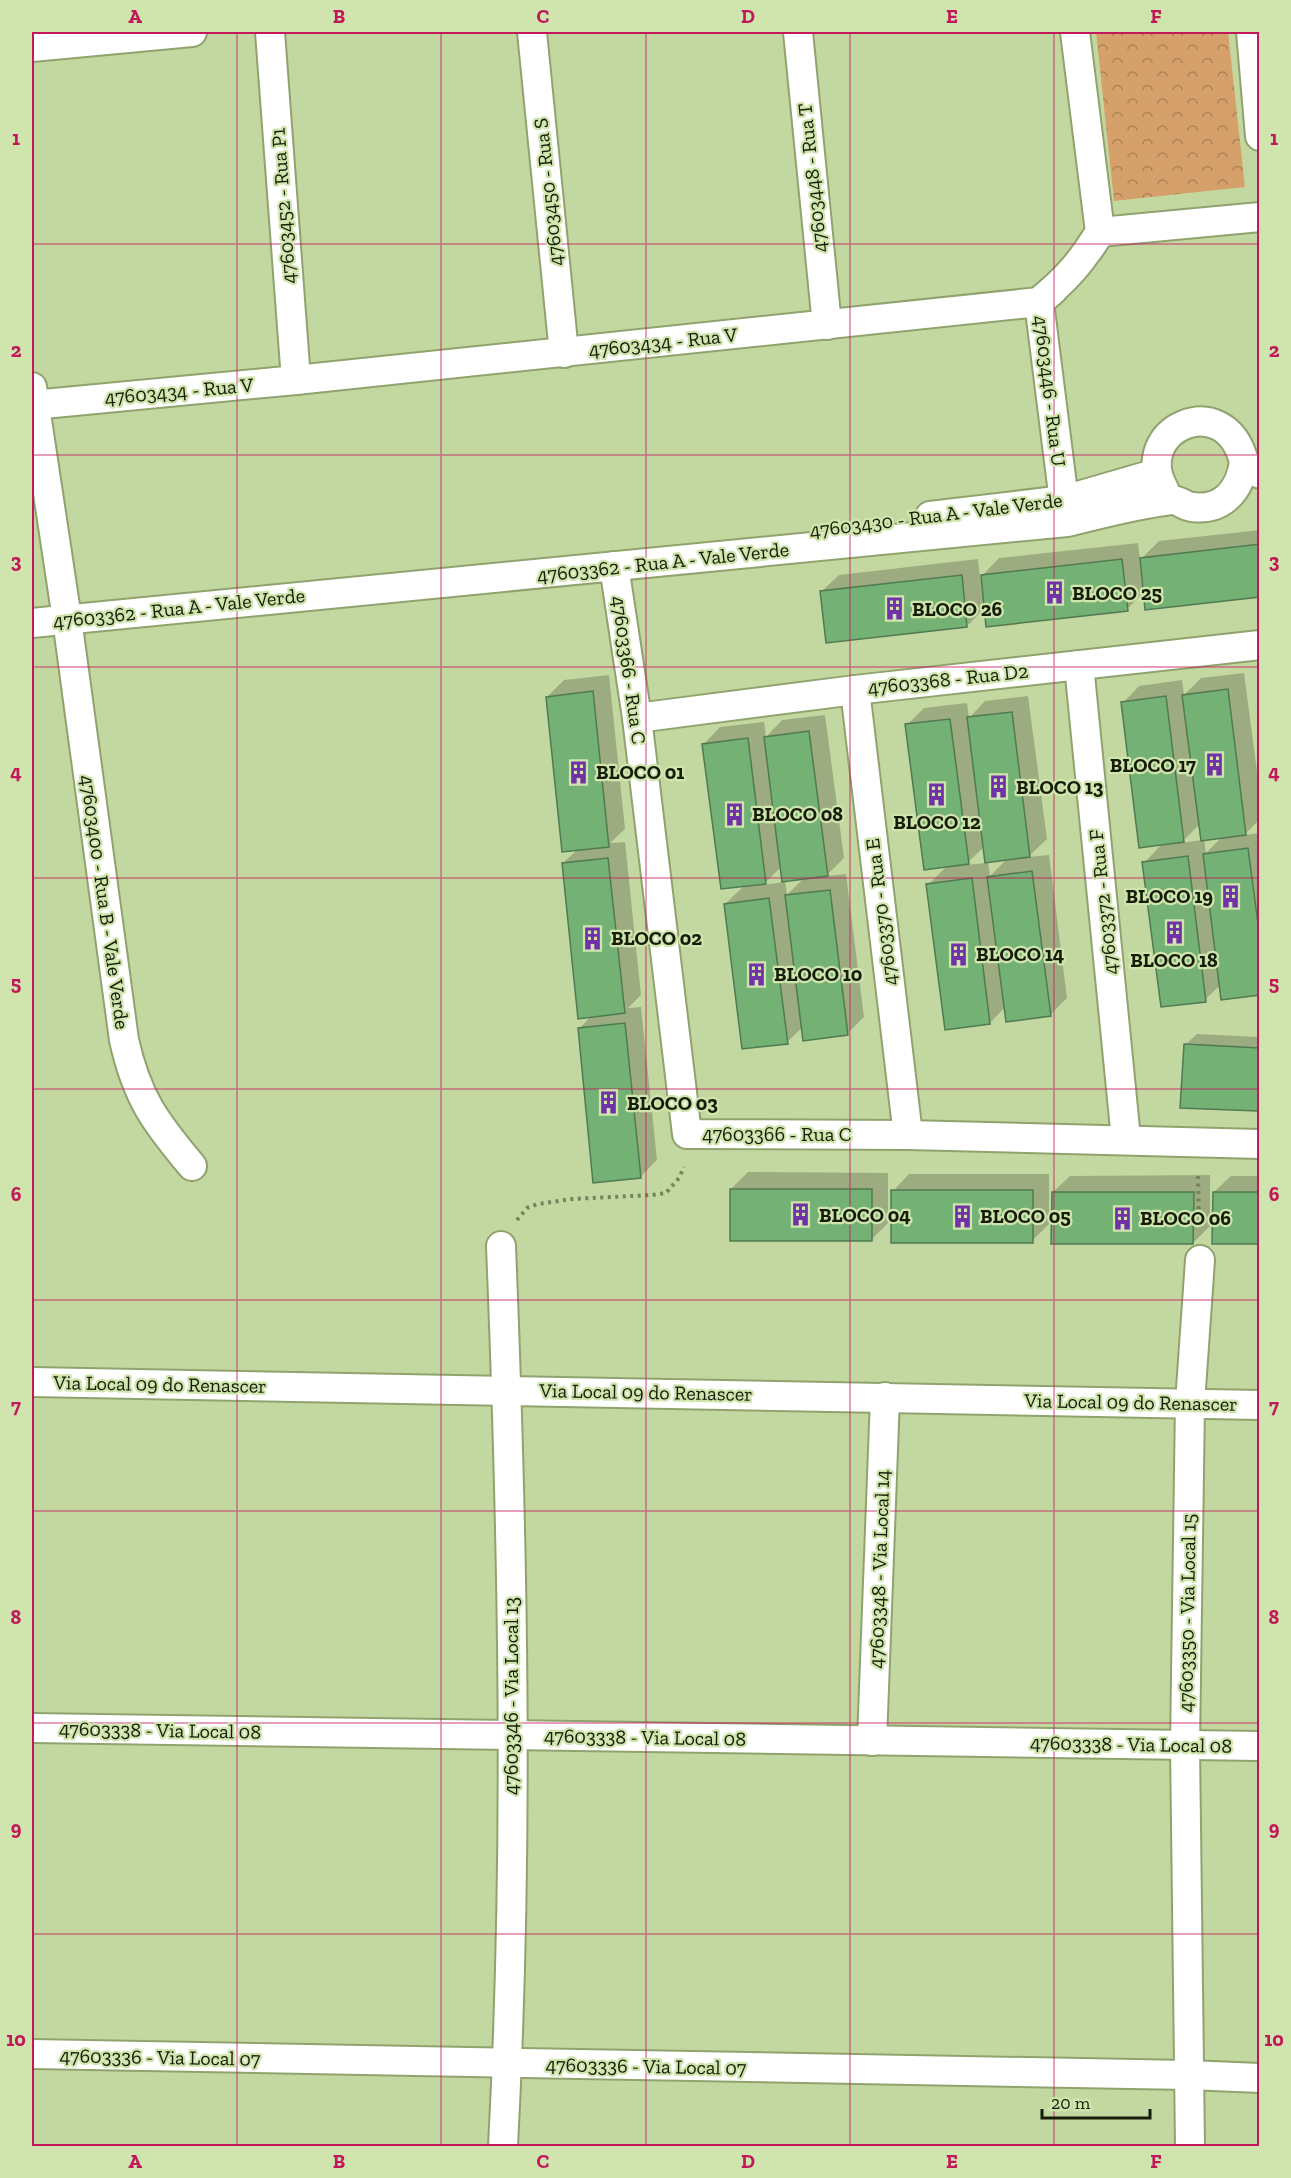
<svg xmlns="http://www.w3.org/2000/svg" width="1291" height="2178" font-family="'Zilla Slab',serif">
  <style>
    .park { fill: url(#park-crowns) }
    .shadow { fill: #0003; fill-rule: evenodd }
    .building { fill: #73b174; stroke: #517a52; stroke-width: 1.5 }
    .lines { fill: none; stroke-linecap: round; stroke-linejoin: round }
    .minor-casing { stroke: #90a36e; stroke-width: 32 }
    .path { stroke: #74835b; stroke-width: 4; stroke-dasharray: 3 4.5; stroke-linecap: butt }
    .minor { stroke: #fff; stroke-width: 28 }
    .grid { fill: none; stroke: #c2185b; stroke-width: 1.5; stroke-opacity: 0.55 }
    .labels { text-anchor: middle; stroke-width: 4.5; stroke-linejoin: round; paint-order: stroke }
    .street-label { font-size: 20px; fill: #151c07; stroke: #d0e5ad }
    .poi-label { font-size: 20px; font-weight: bold; fill: #151c07; stroke: #d0e5ad; text-anchor: start }
    .neatline { fill: none; stroke: #c2185b; stroke-width: 2 }
    .grid-label { font-size: 20px; text-anchor: middle; font-weight: bold; fill: #c2185b }
  </style>
  <defs>
    <pattern id="park-crowns" width="20" height="18" patternUnits="userSpaceOnUse" patternTransform="scale(1.5)"><rect width="20" height="18" fill="#d6a06b"/><path d="M2 6a3 3 0 1 1 6 0M12 15a3 3 0 1 1 6 0" fill="none" stroke="#ac8256"/></pattern>
  </defs>
  <rect width="100%" height="100%" fill="#c3d8a0"/>
  <!-- park -->
  <path class="park" d="M1096 32H1228L1245 187 1114 201Z"/>
  <!-- shadow -->
  <g class="shadow">
    <path d="M1260 530V595L1145 591 1127 609 986 607 967 626 822 591 839 575 978 559 980 578 999 558 1138 543 1140 560 1159 541Z"/>
    <path d="M1244 673 1260 794V819L1244 835 1260 833V993L1221 984 1205 1000 1144 863 1163 843 1123 703 1139 686 1182 680 1184 695 1201 678ZM1200 824 1202 840 1181 843ZM1223 836 1206 853 1204 839Z"/>
    <path d="M609 675 625 829 610 843 625 842 641 995 628 1008 641 1007 657 1160 640 1177 579 1029 592 1015 563 863 578 849 547 697 564 680Z"/>
    <path d="M1028 696 1047 839 1028 857 1049 855 1067 998 1050 1015 1005 1007 990 1023 928 885 947 866 907 725 924 708 967 703 969 718 985 701ZM984 847 986 863 965 865ZM1008 858 990 876 988 861Z"/>
    <path d="M825 715 844 858 826 876 846 874 864 1017 847 1034 803 1027 787 1042 725 904 745 885 704 744 720 727 764 722 766 737 782 720ZM782 866 784 882 763 885ZM804 878 787 895 785 880Z"/>
    <path d="M1197 1034 1260 1037V1108L1258 1110 1185 1045Z"/>
    <path d="M748 1172 888 1173V1223L871 1240 731 1189Z"/>
    <path d="M909 1174H1049V1224L1032 1241 893 1191Z"/>
    <path d="M1210 1175V1226L1193 1243 1053 1192 1070 1176Z"/>
    <path d="M1231 1176H1260V1243L1214 1192Z"/>
  </g>
  <!-- building -->
  <g class="building">
    <path d="M1260 544V597L1145 610 1140 558Z"/>
    <path d="M1122 559 1128 611 986 627 981 575Z"/>
    <path d="M962 575 967 627 826 643 820 591Z"/>
    <path d="M1228 689 1246 835 1201 841 1182 695Z"/>
    <path d="M593 691 609 847 562 852 546 697Z"/>
    <path d="M1166 696 1184 842 1139 848 1121 702Z"/>
    <path d="M1012 712 1030 857 985 863 967 717Z"/>
    <path d="M950 719 969 864 924 870 905 724Z"/>
    <path d="M809 731 828 876 782 882 764 737Z"/>
    <path d="M748 738 766 884 721 889 702 744Z"/>
    <path d="M1248 848 1260 939V995L1221 1000 1203 854Z"/>
    <path d="M1188 856 1206 1002 1161 1007 1142 862Z"/>
    <path d="M608 858 625 1013 578 1019 562 863Z"/>
    <path d="M1032 871 1051 1016 1006 1022 987 877Z"/>
    <path d="M972 878 990 1024 945 1030 926 884Z"/>
    <path d="M830 890 848 1035 803 1041 785 895Z"/>
    <path d="M769 898 788 1044 742 1049 724 904Z"/>
    <path d="M625 1023 641 1178 593 1183 578 1028Z"/>
    <path d="M1184 1044 1260 1048 1258 1111 1180 1108Z"/>
    <rect x="730" y="1189" width="142" height="52"/>
    <rect x="891" y="1190" width="142" height="53"/>
    <path d="M1052 1192H1194L1193 1244H1051Z"/>
    <path d="M1213 1192H1260V1244H1212Z"/>
  </g>
  <g class="lines">
    <defs>
      <g id="minor">
        <path d="M270 32 296 380"/>
        <path d="M532 32 564 353"/>
        <path d="M798 32 827 325"/>
        <path d="M1075 32 1100 232 1089 249"/>
        <path d="M1251 32 1260 136"/>
        <path d="M32 47 192 32"/>
        <path d="M1053 290 1039 302 1066 517"/>
        <path d="M32 387 67 619 124 1040C137 1098 155 1122 192 1166"/>
        <path d="M33 405 296 380 1039 302C1067 278 1080 264 1100 232L1260 217"/>
        <path d="M1164 489C1130 430 1225 386 1244 462"/>
        <path d="M930 516 1064 500 1157 473"/>
        <path d="M614 566 637 718 687 1134 908 1135 1260 1144"/>
        <path d="M32 623 1067 522C1101 514 1136 504 1171 500 1178 499 1184 506 1192 507 1223 511 1240 490 1244 462L1260 474"/>
        <path d="M1079 665 1126 1139"/>
        <path d="M855 690 908 1135"/>
        <path d="M637 718 855 690 1260 645"/>
        <path d="M501 1246C513 1545 519 1847 503 2146"/>
        <path d="M32 1382 1260 1405"/>
        <path d="M32 1728 1260 1746"/>
        <path d="M872 1741 885 1397"/>
        <path d="M32 2054 1188 2075 1260 2078"/>
        <path d="M1190 2146 1185 1745 1190 1403 1200 1260"/>
      </g>
    </defs>
    <!-- minor casing -->
    <use href="#minor" class="minor-casing"/>
    <!-- path -->
    <g class="path">
      <path d="M1198 1176 1199 1228"/>
      <path d="M517 1220 527 1208 538 1204 572 1199 652 1195 666 1193 679 1178 684 1167"/>
    </g>
    <!-- minor -->
    <use href="#minor" class="minor"/>
  </g>
  <!-- grid -->
  <path class="grid" d="M237 32V2146M441 32V2146M646 32V2146M850 32V2146M1054 32V2146M32 244H1260M32 455H1260M32 667H1260M32 878H1260M32 1089H1260M32 1300H1260M32 1511H1260M32 1723H1260M32 1934H1260"/>
  <!-- icons -->
  <defs>
    <symbol id="building-bare" viewBox="-9 -9 18 18"><path d="M-4-6H4V6H1V3H-1V6H-4ZM-2.5-4.3h1.7v1.8h-1.7ZM.8-4.3h1.7v1.8H.8ZM-2.5-1h1.7V.8h-1.7ZM.8-1h1.7V.8H.8Z" fill="#7132a7" stroke="#d0e5ad" stroke-width="2.5" paint-order="stroke"/></symbol>
  </defs>
  <g fill-rule="evenodd">
    <use href="#building-bare" x="1038" y="576" width="33" height="33"/>
    <use href="#building-bare" x="878" y="592" width="33" height="33"/>
    <use href="#building-bare" x="1198" y="748" width="33" height="33"/>
    <use href="#building-bare" x="562" y="756" width="33" height="33"/>
    <use href="#building-bare" x="982" y="770" width="33" height="33"/>
    <use href="#building-bare" x="920" y="778" width="33" height="33"/>
    <use href="#building-bare" x="718" y="798" width="33" height="33"/>
    <use href="#building-bare" x="1214" y="880" width="33" height="33"/>
    <use href="#building-bare" x="1158" y="916" width="33" height="33"/>
    <use href="#building-bare" x="576" y="922" width="33" height="33"/>
    <use href="#building-bare" x="942" y="938" width="33" height="33"/>
    <use href="#building-bare" x="740" y="958" width="33" height="33"/>
    <use href="#building-bare" x="592" y="1086" width="33" height="33"/>
    <use href="#building-bare" x="784" y="1198" width="33" height="33"/>
    <use href="#building-bare" x="946" y="1200" width="33" height="33"/>
    <use href="#building-bare" x="1106" y="1202" width="33" height="33"/>
  </g>
  <g class="labels">
    <!-- street labels -->
    <g class="street-label">
      <text transform="translate(812 178) rotate(-96)" y="7">47603448 - Rua T</text>
      <text transform="translate(548 192) rotate(-96)" y="7">47603450 - Rua S</text>
      <text transform="translate(283 206) rotate(-94)" y="7">47603452 - Rua P1</text>
      <text transform="translate(663 342) rotate(-6)" y="7">47603434 - Rua V</text>
      <text transform="translate(179 391) rotate(-5)" y="7">47603434 - Rua V</text>
      <text transform="translate(1050 391) rotate(83)" y="7">47603446 - Rua U</text>
      <text transform="translate(936 515) rotate(-7)" y="7">47603430 - Rua A - Vale Verde</text>
      <text transform="translate(663 562) rotate(-6)" y="7">47603362 - Rua A - Vale Verde</text>
      <text transform="translate(179 608) rotate(-6)" y="7">47603362 - Rua A - Vale Verde</text>
      <text transform="translate(629 670) rotate(82)" y="7">47603366 - Rua C</text>
      <text transform="translate(948 679) rotate(-6)" y="7">47603368 - Rua D2</text>
      <text transform="translate(105 902) rotate(82)" y="7">47603400 - Rua B - Vale Verde</text>
      <text transform="translate(1103 902) rotate(-96)" y="7">47603372 - Rua F</text>
      <text transform="translate(881 912) rotate(-97)" y="7">47603370 - Rua E</text>
      <text x="777" y="1141">47603366 - Rua C</text>
      <text transform="translate(160 1384) rotate(1)" y="7">Via Local 09 do Renascer</text>
      <text transform="translate(646 1392) rotate(1)" y="7">Via Local 09 do Renascer</text>
      <text transform="translate(1131 1402) rotate(1)" y="7">Via Local 09 do Renascer</text>
      <text transform="translate(879 1569) rotate(-88)" y="7">47603348 - Via Local 14</text>
      <text transform="translate(1187 1613) rotate(-89)" y="7">47603350 - Via Local 15</text>
      <text transform="translate(511 1696) rotate(-90)" y="7">47603346 - Via Local 13</text>
      <text transform="translate(160 1730) rotate(1)" y="7">47603338 - Via Local 08</text>
      <text transform="translate(645 1737) rotate(1)" y="7">47603338 - Via Local 08</text>
      <text transform="translate(1131 1744) rotate(1)" y="7">47603338 - Via Local 08</text>
      <text transform="translate(160 2057) rotate(1)" y="7">47603336 - Via Local 07</text>
      <text transform="translate(646 2066) rotate(1)" y="7">47603336 - Via Local 07</text>
    </g>
    <!-- poi labels -->
    <g class="poi-label">
      <text x="1072" y="600">BLOCO 25</text>
      <text x="912" y="616">BLOCO 26</text>
      <text x="1196" y="772" text-anchor="end">BLOCO 17</text>
      <text x="596" y="779">BLOCO 01</text>
      <text x="1016" y="794">BLOCO 13</text>
      <text x="752" y="821">BLOCO 08</text>
      <text x="937" y="829" text-anchor="middle">BLOCO 12</text>
      <text x="1213" y="903" text-anchor="end">BLOCO 19</text>
      <text x="611" y="945">BLOCO 02</text>
      <text x="976" y="961">BLOCO 14</text>
      <text x="1174" y="967" text-anchor="middle">BLOCO 18</text>
      <text x="774" y="981">BLOCO 10</text>
      <text x="627" y="1110">BLOCO 03</text>
      <text x="819" y="1222">BLOCO 04</text>
      <text x="980" y="1223">BLOCO 05</text>
      <text x="1140" y="1225">BLOCO 06</text>
    </g>
  </g>
  <!-- border -->
  <rect width="1291" height="2178" fill="none" stroke="#d0e5ad" stroke-width="66"/>
  <!-- scale -->
  <path d="M1042 2109v9h108v-9" fill="none" stroke="#151c07" stroke-width="3"/>
  <text x="1051" y="2109" font-size="18" fill="#151c07" stroke="#d0e5ad" stroke-width="4.5" paint-order="stroke">20 m</text>
  <rect x="33" y="33" width="1225" height="2112" class="neatline"/>
  <g class="grid-label">
    <text x="135" y="23">A</text>
    <text x="339" y="23">B</text>
    <text x="543" y="23">C</text>
    <text x="748" y="23">D</text>
    <text x="952" y="23">E</text>
    <text x="1156" y="23">F</text>
    <text x="16" y="145">1</text>
    <text x="1274" y="145">1</text>
    <text x="16" y="357">2</text>
    <text x="1274" y="357">2</text>
    <text x="16" y="568">3</text>
    <text x="1274" y="568">3</text>
    <text x="16" y="779">4</text>
    <text x="1274" y="779">4</text>
    <text x="16" y="990">5</text>
    <text x="1274" y="990">5</text>
    <text x="16" y="1201">6</text>
    <text x="1274" y="1201">6</text>
    <text x="16" y="1413">7</text>
    <text x="1274" y="1413">7</text>
    <text x="16" y="1624">8</text>
    <text x="1274" y="1624">8</text>
    <text x="16" y="1835">9</text>
    <text x="1274" y="1835">9</text>
    <text x="16" y="2046">10</text>
    <text x="1274" y="2046">10</text>
    <text x="135" y="2168">A</text>
    <text x="339" y="2168">B</text>
    <text x="543" y="2168">C</text>
    <text x="748" y="2168">D</text>
    <text x="952" y="2168">E</text>
    <text x="1156" y="2168">F</text>
  </g>
</svg>
